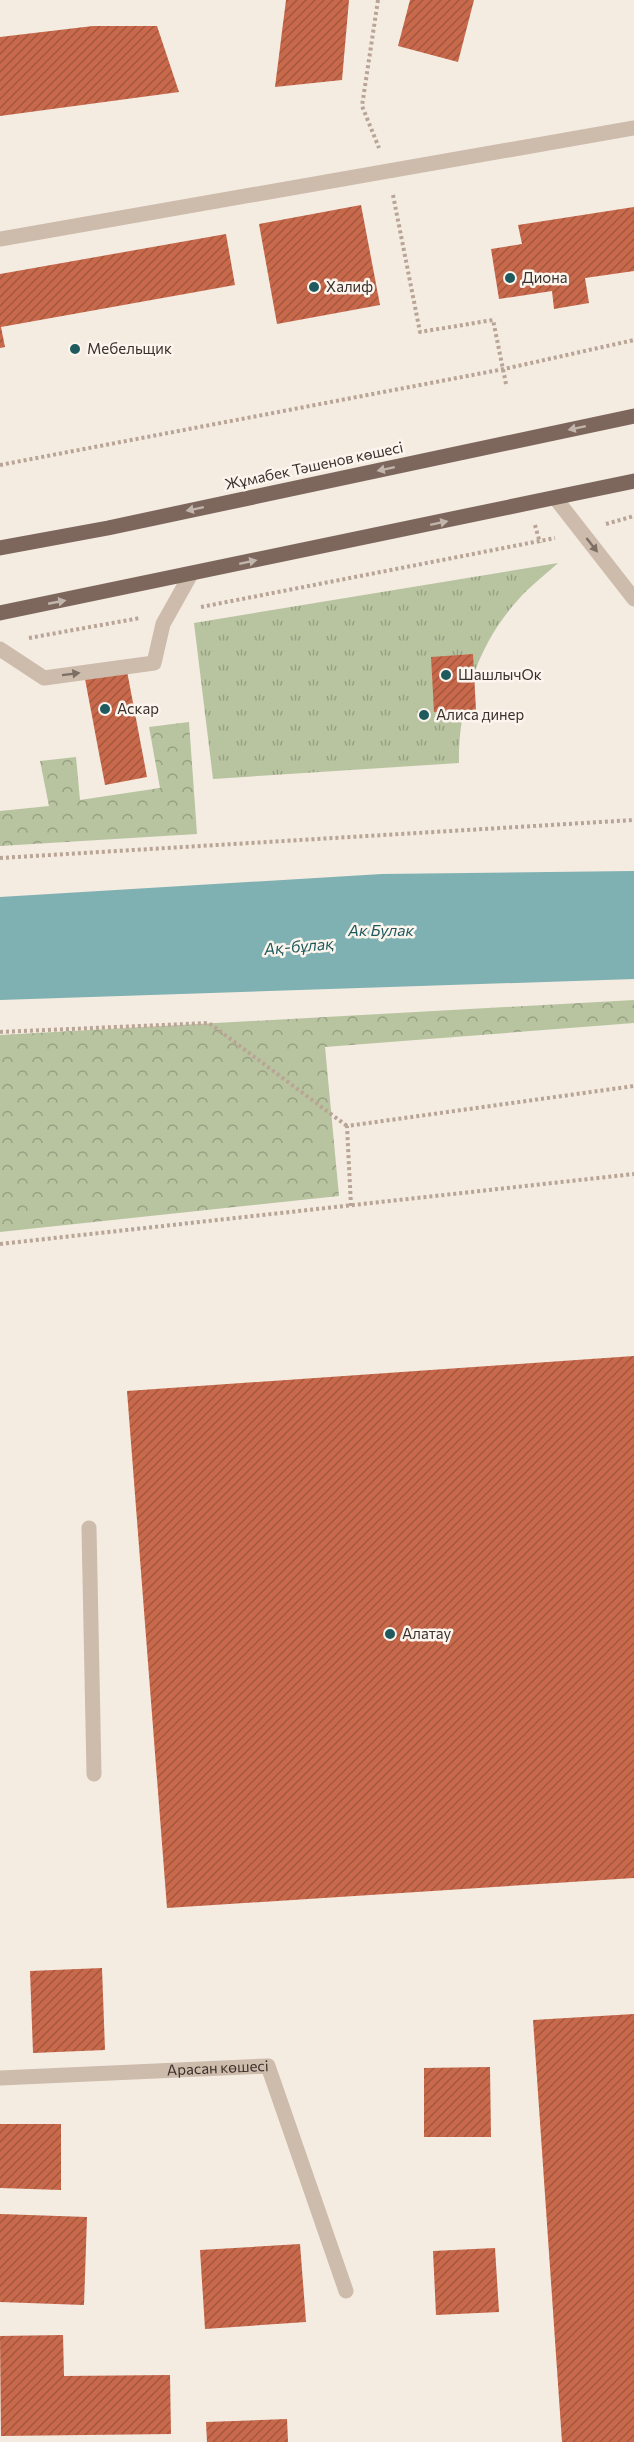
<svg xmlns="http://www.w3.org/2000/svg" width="634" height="2442" font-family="Commissioner,sans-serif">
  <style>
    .grass { fill: url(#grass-tufts) }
    .forest { fill: url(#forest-crowns) }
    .water { fill: #7fb0b2 }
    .building { fill: url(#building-hatch) }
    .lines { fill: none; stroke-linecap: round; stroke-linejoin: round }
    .path { stroke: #b9a596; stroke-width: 4; stroke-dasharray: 3 3; stroke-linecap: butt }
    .minor { stroke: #cdbbac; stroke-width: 15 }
    .major { stroke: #7d675c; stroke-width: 15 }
    .oneway { fill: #c2b5ac }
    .oneway2 { fill: #7d6f65 }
    .poi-dot { fill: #1f5a5e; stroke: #fbf5ee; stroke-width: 2 }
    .labels { text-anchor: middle; stroke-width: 5; stroke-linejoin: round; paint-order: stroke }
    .poi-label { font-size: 15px; fill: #3b302b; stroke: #fbf5ee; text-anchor: start }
    .street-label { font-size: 15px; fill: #3b302b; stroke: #fbf5ee }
    .water-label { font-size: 16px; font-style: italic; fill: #1f5a5e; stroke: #fbf5ee }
  </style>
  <defs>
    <pattern id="grass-tufts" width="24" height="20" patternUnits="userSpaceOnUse" patternTransform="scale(1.5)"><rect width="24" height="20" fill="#b8c4a0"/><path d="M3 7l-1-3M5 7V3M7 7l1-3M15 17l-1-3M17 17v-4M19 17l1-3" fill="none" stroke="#97a083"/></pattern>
    <pattern id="forest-crowns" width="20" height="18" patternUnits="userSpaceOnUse" patternTransform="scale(1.5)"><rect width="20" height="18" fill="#b8c4a0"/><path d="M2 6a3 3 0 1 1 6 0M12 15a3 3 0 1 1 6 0" fill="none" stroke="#97a083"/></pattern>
    <pattern id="building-hatch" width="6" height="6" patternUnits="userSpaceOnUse" patternTransform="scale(1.5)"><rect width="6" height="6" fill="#c8694b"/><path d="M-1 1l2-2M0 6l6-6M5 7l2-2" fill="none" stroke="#a4573f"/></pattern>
  </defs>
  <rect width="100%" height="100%" fill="#f4ebe1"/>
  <!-- grass -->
  <path class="grass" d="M558 563C545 575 529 587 517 601 478 644 458 705 459 763L213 779 194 623Z"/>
  <!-- forest -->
  <g class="forest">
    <path d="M189 722 197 834 0 846V811L49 806 40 761 76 757 80 800 160 788 149 727Z"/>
    <path d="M634 1000V1023L325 1047 339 1196 0 1232V1035Z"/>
  </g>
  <!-- water -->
  <path class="water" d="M634 871V979L0 1000V897L382 874Z"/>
  <!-- building -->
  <g class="building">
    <path d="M286 0H349L342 80 275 87Z"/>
    <path d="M410 0H474L458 62 398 46Z"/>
    <path d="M93 26H157L179 92 0 116V37Z"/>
    <path d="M361 205 380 305 277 324 259 224Z"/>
    <path d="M634 207V271L585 278 589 303 554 309 552 291 499 299 491 249 522 244 518 225Z"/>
    <path d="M226 234 235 285 1 327 5 347 0 348V274Z"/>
    <path d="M473 654 476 710 434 712 431 657Z"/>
    <path d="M127 671 147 777 105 785 85 679Z"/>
    <path d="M634 1356V1878L167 1908 127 1391Z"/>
    <path d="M102 1968 105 2050 33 2053 30 1971Z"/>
    <path d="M634 2014V2442H562L533 2020Z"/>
    <path d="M490 2067 491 2137H424V2068Z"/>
    <path d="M0 2124H61V2190L0 2188Z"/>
    <path d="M0 2214 87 2217 84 2305 0 2302Z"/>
    <path d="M300 2244 306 2322 205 2329 200 2250Z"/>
    <path d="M495 2248 499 2312 436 2315 433 2251Z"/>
    <path d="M63 2335 64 2376 170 2375 171 2434 1 2436 0 2336Z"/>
    <path d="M287 2419 288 2442H207L206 2422Z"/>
  </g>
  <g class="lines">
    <!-- path -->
    <g class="path">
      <path d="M378 0 362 106 379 148"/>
      <path d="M393 195 420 332 493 320 506 384"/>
      <path d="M0 465 504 369 634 340"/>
      <path d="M606 524 634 516"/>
      <path d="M535 525 540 543"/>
      <path d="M201 607 555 538"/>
      <path d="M29 638 140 618"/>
      <path d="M0 858 634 820"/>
      <path d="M0 1032 209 1023 347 1126"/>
      <path d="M351 1206 347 1126 634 1086"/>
      <path d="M0 1244 634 1174"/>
    </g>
    <!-- minor -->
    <g class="minor">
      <path d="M0 239 634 128"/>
      <path d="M556 499 634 599"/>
      <path d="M0 649 44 678 154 663 163 624 191 574"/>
      <path d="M89 1528 94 1774"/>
      <path id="s1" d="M0 2078 268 2066 346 2291"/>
    </g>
    <!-- major -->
    <g class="major">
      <path d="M0 548 108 528 634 416"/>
      <path d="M0 613 634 481"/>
    </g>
  </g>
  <!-- one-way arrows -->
  <defs><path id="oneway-solid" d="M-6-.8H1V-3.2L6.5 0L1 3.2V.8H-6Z" transform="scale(1.5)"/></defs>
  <g class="oneway">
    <use href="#oneway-solid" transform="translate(577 428) rotate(168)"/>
    <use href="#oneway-solid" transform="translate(386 469) rotate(168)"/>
    <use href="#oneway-solid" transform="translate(195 509) rotate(168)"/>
    <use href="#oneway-solid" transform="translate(439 523) rotate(-12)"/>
    <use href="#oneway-solid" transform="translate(248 562) rotate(-12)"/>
    <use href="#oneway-solid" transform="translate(57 602) rotate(-11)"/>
  </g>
  <g class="oneway2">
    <use href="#oneway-solid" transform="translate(592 545) rotate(52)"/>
    <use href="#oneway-solid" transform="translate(71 674) rotate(-7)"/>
  </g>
  <!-- markers -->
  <g class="poi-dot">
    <circle cx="510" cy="278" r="6"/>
    <circle cx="314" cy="287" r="6"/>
    <circle cx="75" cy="349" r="6"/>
    <circle cx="446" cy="675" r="6"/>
    <circle cx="105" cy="709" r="6"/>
    <circle cx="424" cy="715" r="6"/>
    <circle cx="390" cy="1634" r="6"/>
  </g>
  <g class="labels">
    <!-- poi labels -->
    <g class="poi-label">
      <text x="522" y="283">Диона</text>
      <text x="326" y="292">Халиф</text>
      <text x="87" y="354">Мебельщик</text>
      <text x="458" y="680">ШашлычОк</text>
      <text x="117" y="714">Аскар</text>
      <text x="436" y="720">Алиса динер</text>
      <text x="402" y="1639">Алатау</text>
    </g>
    <!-- street labels -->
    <g class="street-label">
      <text transform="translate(314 466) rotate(-12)" y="5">Жұмабек Тәшенов көшесі</text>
      <text dy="5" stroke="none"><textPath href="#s1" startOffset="218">Арасан көшесі</textPath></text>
    </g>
    <!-- water labels -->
    <g class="water-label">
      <text x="381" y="936">Ак Булак</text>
      <text transform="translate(299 946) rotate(-5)" y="6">Ақ-бұлақ</text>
    </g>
  </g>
</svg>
